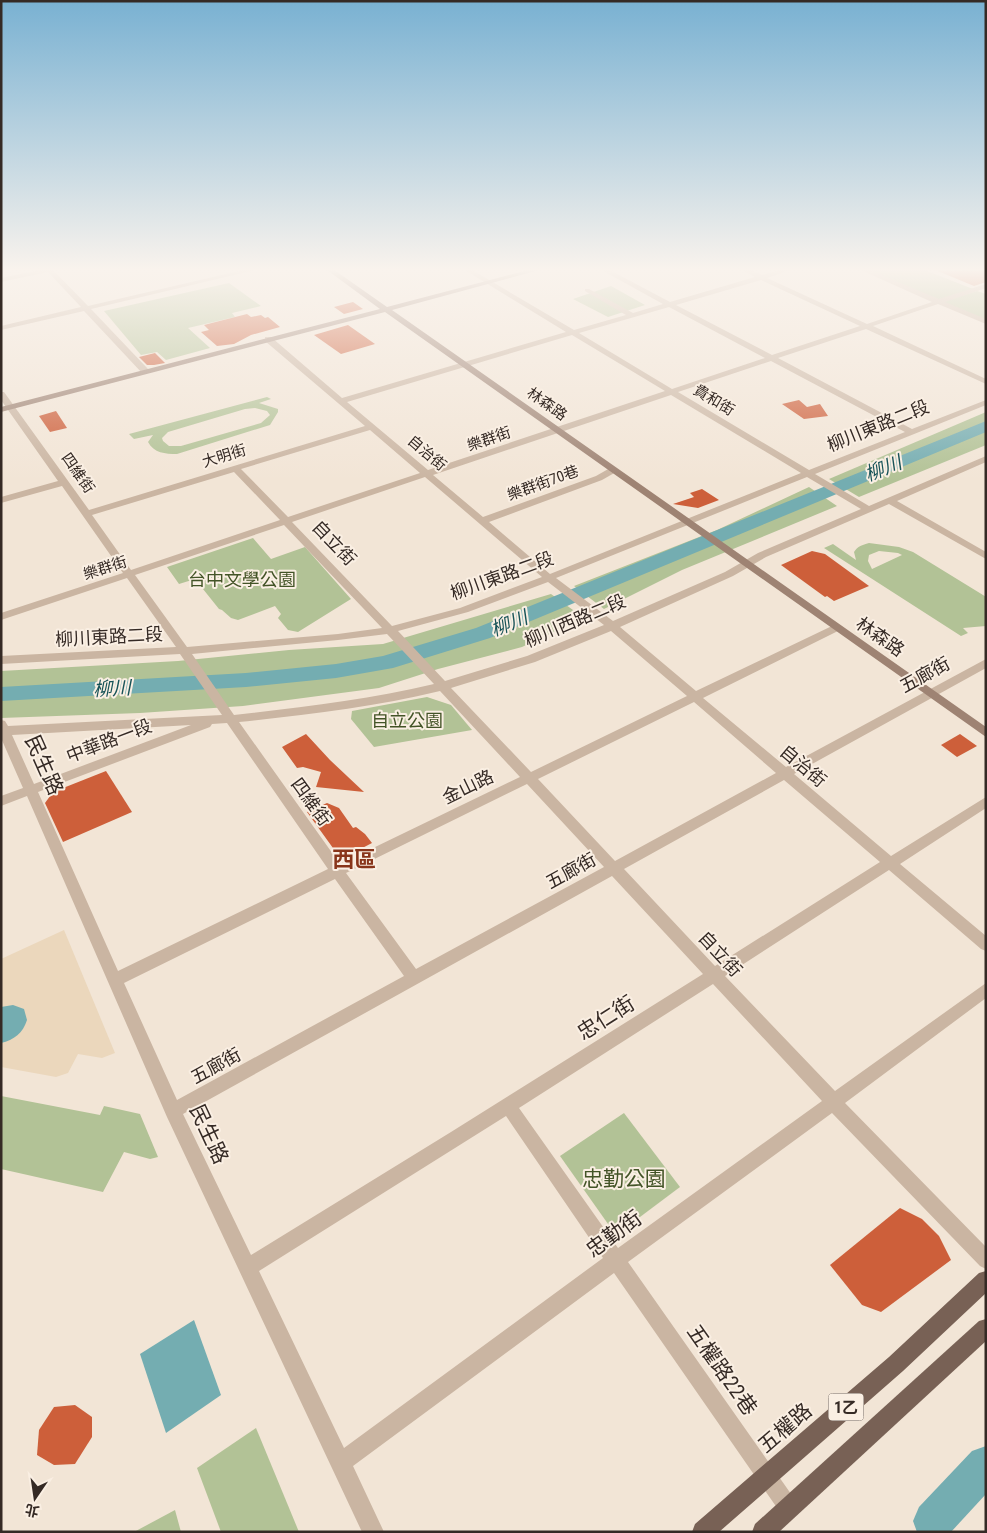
<svg xmlns="http://www.w3.org/2000/svg" width="987" height="1533" font-family="'Roboto Condensed','Noto Sans TC',sans-serif">
  <style>
    .green { fill: #b2c296; fill-rule: evenodd }
    .plaza { fill: #ebd7bc }
    .water { fill: #74adb1 }
    .lines { fill: none; stroke-linecap: round; stroke-linejoin: round }
    .river { fill: #74adb1; fill-rule: evenodd }
    .building { fill: #cd5f3a }
    .minor { fill: #cab5a2; fill-rule: evenodd }
    .secondary { fill: #9e8373; fill-rule: evenodd }
    .primary { fill: #786155; fill-rule: evenodd }
    .labels { text-anchor: middle; stroke-width: 4; stroke-linejoin: round; paint-order: stroke }
    .far-street-label { font-size: 15px; fill: #352a25; stroke: #faefe3 }
    .shield { fill: #faefe3; stroke: #70655e; stroke-width: 1 }
    .shield-label { font-size: 16px; font-weight: bold; fill: #352a25 }
    .street-label { font-size: 18px; fill: #352a25; stroke: #faefe3 }
    .park-label { font-size: 18px; fill: #435427; stroke: #faefe3 }
    .water-label { font-size: 19px; font-style: italic; fill: #185358; stroke: #faefe3 }
    .near-street-label { font-size: 21px; fill: #352a25; stroke: #faefe3 }
    .near-park-label { font-size: 21px; fill: #435427; stroke: #faefe3 }
    .district-label { font-size: 22px; font-weight: bold; fill: #88351a; stroke: #faefe3 }
  </style>
  <rect width="100%" height="100%" fill="#f2e5d6"/>
  <!-- green -->
  <g class="green">
    <path d="M860 267H917L973 289 938 301Z"/>
    <path d="M229 283 261 306 232 313 235 317 188 328 210 348 166 360 157 352 141 355 104 311Z"/>
    <path d="M611 286 645 305 608 317 573 299Z"/>
    <path d="M977 291 986 294V321L942 302Z"/>
    <path d="M267 397 271 399 259 403 278 409V412L270 425 177 454C165 454 154 453 148 442L153 435 134 439 129 434ZM255 408 267 411 270 415 261 423 181 446H169L163 441 162 438 168 432 245 409Z"/>
    <path d="M986 412V445L859 497 829 479Z"/>
    <path d="M809 487 837 506 682 570 604 609 574 586 717 530Z"/>
    <path d="M253 538 271 559 305 547 351 599 298 632 288 630 278 618 281 614 275 606 238 620 231 618 222 610 219 609 195 579 179 584 167 567Z"/>
    <path d="M869 543 899 547 913 552 983 595 986 597V626L963 628 968 633 961 636 824 548 833 544 856 560 854 552C858 546 862 545 869 543ZM879 551 898 553 902 555 872 569 868 561 869 555Z"/>
    <path d="M551 594 584 618 522 647 438 669 379 688 243 706 140 713 1 718V671L178 661 289 650 383 644Z"/>
    <path d="M427 697 451 705 472 730 374 747 351 719 352 711Z"/>
    <path d="M1 1096 100 1115 104 1106 140 1114 158 1157 150 1159 124 1152 103 1192 1 1169Z"/>
    <path d="M624 1113 680 1187 620 1232 613 1231 560 1156Z"/>
    <path d="M256 1428 299 1532H221L197 1468Z"/>
    <path d="M175 1510 181 1532H134Z"/>
  </g>
  <!-- plaza -->
  <path class="plaza" d="M64 930 115 1053 102 1058 78 1054 68 1073 56 1077 1 1067V959Z"/>
  <!-- water -->
  <g class="water">
    <path d="M13 1005 24 1009 27 1020C23 1033 14 1040 1 1043V1007Z"/>
    <path d="M194 1320 221 1395 166 1433 140 1354Z"/>
  </g>
  <g class="lines">
    <!-- river -->
    <g class="river">
      <path d="M986 421V432L490 638 393 668 336 678 246 687 1 701V687L246 673 336 664 383 656 476 628Z"/>
      <path d="M986 1446V1494L951 1532H917L913 1521 919 1507 972 1451Z"/>
    </g>
  </g>
  <!-- building -->
  <g class="building">
    <path d="M928 267H963L971 269 986 267V282L974 286Z"/>
    <path d="M353 302 363 309 344 314 334 307Z"/>
    <path d="M247 314 251 317 261 315 265 318 268 317 280 327 251 335 234 344 217 346 201 332 209 330 204 325Z"/>
    <path d="M348 325 375 344 341 354 314 335Z"/>
    <path d="M155 353 165 363 154 365H147L139 357Z"/>
    <path d="M799 400 807 407 820 404 828 416 804 419 782 404Z"/>
    <path d="M56 411 67 428 50 432 39 416Z"/>
    <path d="M702 489 719 500 698 508 673 504 694 497 690 493Z"/>
    <path d="M812 551 825 554 869 586 834 601 827 596 825 597 781 565Z"/>
    <path d="M306 734 330 760 364 792 316 787 321 772 303 767 297 768 282 747Z"/>
    <path d="M960 734 977 746 957 757 941 745Z"/>
    <path d="M106 771 132 812 63 842 45 803 53 792Z"/>
    <path d="M327 803 339 808 353 828 356 827 365 834 372 843 345 857 338 855 307 812Z"/>
    <path d="M900 1208 922 1219 939 1236 951 1260 881 1312 862 1305 830 1265Z"/>
    <path d="M75 1405 92 1417V1437L75 1464 54 1465 37 1455 39 1430 54 1407Z"/>
  </g>
  <g class="lines">
    <!-- minor -->
    <g class="minor">
      <path d="M44 267H50L88 306 256 267H267L91 309 148 369V373H142L84 311 1 330V326L81 307 48 272 1 282V278L45 269Z"/>
      <path d="M460 267H467L574 330 626 315 585 291V289H589L633 313 663 304 596 267H604L670 302 755 277 736 267H744L762 275 790 267H799L767 278 867 324 932 302 854 267H862L939 299 986 284V288L945 302 986 319V324L938 304 873 326 986 379V384L866 329 778 358 912 429 986 400V405L815 474 869 506 986 456V462L897 501 986 552V559L889 504 766 557 733 576 620 627 696 691 832 626H840L841 628 840 630 703 698 786 767 986 659V668L794 774 891 856 986 797V808L900 864 986 936V951L981 949 889 870 725 976 835 1091 986 983V998L845 1103 986 1247V1269L980 1266 832 1113 628 1262 796 1501 800 1508 796 1515 789 1519 782 1515 614 1273 353 1466 384 1532H362L167 1117 27 796 1 806V796L23 788 1 738V720L5 721 8 726 222 715 180 654 1 664V656L176 647 127 578 1 620V613L123 573 62 486 1 503V497L58 481 1 400V392H4L89 510 365 426 265 341V337H271L342 398 566 332ZM761 280 860 326 772 355 676 305ZM669 307 765 358 672 389 579 333ZM572 335 665 391 428 470 347 402ZM771 361 905 432 809 470 678 392ZM671 395 801 473 550 574 489 522 602 480 616 472V468H610L596 476 483 517 433 475ZM370 430 420 473 288 517 241 469ZM234 472 280 520 131 570 92 515ZM425 477 542 577 460 608 392 626 292 522ZM807 477 861 509 758 553 725 572 613 621 556 578ZM284 525 382 628 338 634 187 647 135 575ZM548 582 604 625 527 656 445 681 398 631 468 612ZM611 631 687 696 531 772 451 688 535 662ZM387 634 434 684C368 700 301 707 234 715L192 654 338 640ZM440 691 520 777 340 864 239 722C307 715 374 707 440 691ZM694 702 776 773 615 861 538 779ZM227 723 328 869 118 971 38 792 210 727 212 724ZM191 725 34 784 12 735ZM784 780 880 862 715 966 624 869ZM527 784 604 867 416 969 346 873ZM612 876 703 974 451 1132 251 1255 183 1114ZM335 879 404 976 177 1100 124 983ZM713 984 822 1101 618 1248 519 1108ZM506 1116 603 1258 344 1448 259 1271Z"/>
    </g>
    <!-- secondary -->
    <path class="secondary" d="M323 267H330L387 307 540 267H550L392 310 986 727V737L385 312 1 412V407L380 309Z"/>
    <!-- primary -->
    <g class="primary">
      <path d="M986 1271V1293L903 1371 719 1532H692L695 1524 889 1357 979 1273Z"/>
      <path d="M986 1319V1341L779 1532H752L755 1524 979 1321Z"/>
    </g>
  </g>
  <!-- sky -->
  <linearGradient id="sky" x2="0" y2="1"><stop stop-color="#79b1d2"/><stop offset="0.56" stop-color="#f9f3ed"/><stop offset="1" stop-color="#f9f3ed" stop-opacity="0"/></linearGradient>
  <rect width="987" height="481" fill="url(#sky)"/>
  <g class="labels">
    <!-- far-street labels -->
    <g class="far-street-label">
      <text transform="translate(714 400) rotate(31)" y="5">貴和街</text>
      <text transform="translate(547 404) rotate(35)" y="5">林森路</text>
      <text transform="translate(489 439) rotate(-19)" y="5">樂群街</text>
      <text transform="translate(427 453) rotate(40)" y="5">自治街</text>
      <text transform="translate(224 456) rotate(-17)" y="5">大明街</text>
      <text transform="translate(78 473) rotate(55)" y="5">四維街</text>
      <text transform="translate(543 483) rotate(-20)" y="5">樂群街70巷</text>
      <text transform="translate(105 568) rotate(-18)" y="5">樂群街</text>
    </g>
    <!-- shield labels -->
    <rect class="shield" x="828.5" y="1393.5" width="35" height="27" rx="4"/>
    <g class="shield-label">
      <text x="846" y="1413">1乙</text>
    </g>
    <!-- street labels -->
    <g class="street-label">
      <text transform="translate(878 426) rotate(-22)" y="6">柳川東路二段</text>
      <text transform="translate(334 543) rotate(46)" y="6">自立街</text>
      <text transform="translate(502 576) rotate(-20)" y="6">柳川東路二段</text>
      <text transform="translate(575 621) rotate(-23)" y="6">柳川西路二段</text>
      <text transform="translate(109 637) rotate(-3)" y="6">柳川東路二段</text>
      <text transform="translate(880 637) rotate(35)" y="6">林森路</text>
      <text transform="translate(925 675) rotate(-29)" y="6">五廊街</text>
      <text transform="translate(109 741) rotate(-21)" y="6">中華路一段</text>
      <text transform="translate(803 766) rotate(40)" y="6">自治街</text>
      <text transform="translate(468 787) rotate(-26)" y="6">金山路</text>
      <text transform="translate(311 802) rotate(54)" y="6">四維街</text>
      <text transform="translate(571 871) rotate(-29)" y="6">五廊街</text>
      <text transform="translate(720 954) rotate(47)" y="6">自立街</text>
      <text transform="translate(216 1066) rotate(-29)" y="6">五廊街</text>
    </g>
    <!-- park labels -->
    <g class="park-label">
      <text x="242" y="586">台中文學公園</text>
      <text x="407" y="727">自立公園</text>
    </g>
    <!-- water labels -->
    <g class="water-label">
      <text transform="translate(883 468) rotate(-22)" y="7">柳川</text>
      <text transform="translate(509 623) rotate(-22)" y="7">柳川</text>
      <text transform="translate(112 688) rotate(-3)" y="7">柳川</text>
    </g>
    <!-- near-street labels -->
    <g class="near-street-label">
      <text transform="translate(44 765) rotate(66)" y="7">民生路</text>
      <text transform="translate(606 1018) rotate(-32)" y="7">忠仁街</text>
      <text transform="translate(209 1134) rotate(65)" y="7">民生路</text>
      <text transform="translate(614 1234) rotate(-36)" y="7">忠勤街</text>
      <text transform="translate(722 1370) rotate(55)" y="7">五權路22巷</text>
      <text transform="translate(785 1428) rotate(-41)" y="7">五權路</text>
    </g>
    <!-- near-park labels -->
    <g class="near-park-label">
      <text x="624" y="1186">忠勤公園</text>
    </g>
    <!-- district labels -->
    <g class="district-label">
      <text x="354" y="867">西區</text>
    </g>
  </g>
  <!-- border -->
  <rect width="987" height="1533" fill="none" stroke="#352a25" stroke-width="5"/>
  <!-- north arrow -->
  <g transform="translate(35 1498) rotate(193)" stroke="#faefe3" stroke-width="4" paint-order="stroke">
  <path d="M0-4L9 19L0 12L-9 19Z" fill="#352a25"/>
  <text y="-8" font-size="14" font-weight="bold" text-anchor="middle" fill="#352a25">北</text>
  </g>
</svg>
